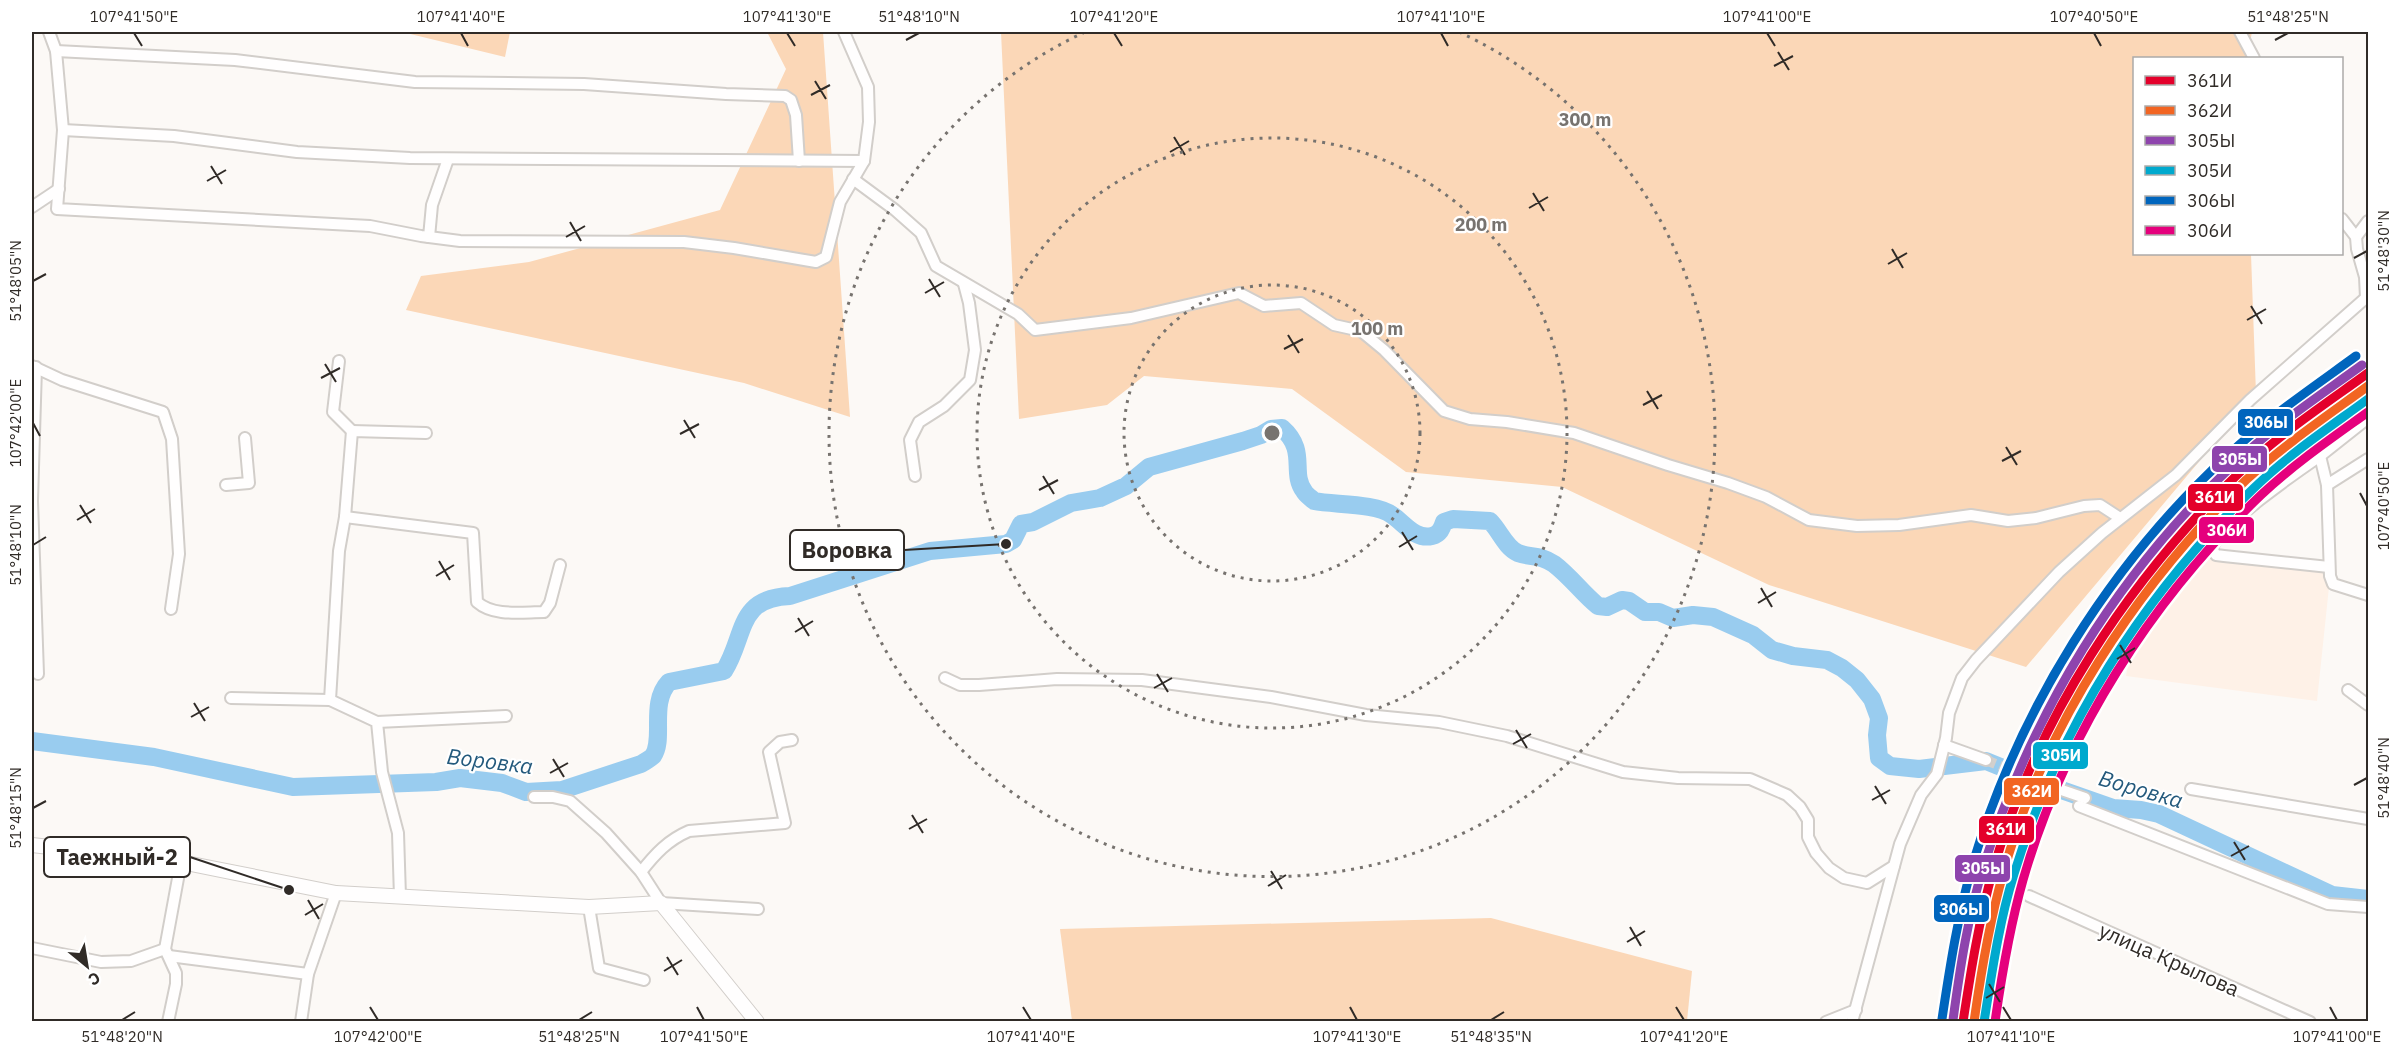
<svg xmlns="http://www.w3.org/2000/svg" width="2400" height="1053" font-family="'IBM Plex Sans',sans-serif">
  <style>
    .built { fill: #fef1e7 }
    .green { fill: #fbd7b7 }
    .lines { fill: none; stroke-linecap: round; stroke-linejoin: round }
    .river { stroke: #99ccef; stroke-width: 18 }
    .minor-tunnel { stroke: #d3d0cd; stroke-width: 10; stroke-dasharray: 10 5; stroke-linecap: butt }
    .minor-casing { stroke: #d2ceca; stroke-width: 14 }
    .tertiary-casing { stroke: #d2ceca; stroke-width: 16 }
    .minor { stroke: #fffefe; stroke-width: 10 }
    .tertiary { stroke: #fffefe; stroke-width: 14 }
    .rail { stroke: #d7d5d4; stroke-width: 3; stroke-dasharray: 12 6; stroke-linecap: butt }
    .rail-1-casing { stroke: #fff; stroke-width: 14 }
    .rail-2-casing { stroke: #fff; stroke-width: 14 }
    .rail-3-casing { stroke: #fff; stroke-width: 14 }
    .rail-4-casing { stroke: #fff; stroke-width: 14 }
    .rail-5-casing { stroke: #fff; stroke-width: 14 }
    .rail-6-casing { stroke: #fff; stroke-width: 14 }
    .rail-1 { stroke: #e4002b; stroke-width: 9 }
    .rail-2 { stroke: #f26522; stroke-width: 9 }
    .rail-3 { stroke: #8e44ad; stroke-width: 9 }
    .rail-4 { stroke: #00a9ce; stroke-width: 9 }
    .rail-5 { stroke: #0065bd; stroke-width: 9 }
    .rail-6 { stroke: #e5007d; stroke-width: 9 }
    .ticks { fill: none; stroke: #302b27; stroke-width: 2 }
    .ring { fill: none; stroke: #77736f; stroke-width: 3; stroke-dasharray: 3 6 }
    .labels { text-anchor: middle; stroke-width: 4.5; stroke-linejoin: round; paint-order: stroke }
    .street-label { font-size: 21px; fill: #302b27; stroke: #fff }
    .water-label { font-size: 22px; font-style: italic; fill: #23597c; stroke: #fff }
    .centre { fill: #77736f; stroke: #fff; stroke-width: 3 }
    .ring-label { font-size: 18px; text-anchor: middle; font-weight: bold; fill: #77736f; stroke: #fff; stroke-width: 4.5; stroke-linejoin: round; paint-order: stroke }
    .leader { fill: none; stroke: #302b27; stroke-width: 2 }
    .callout-dot { fill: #302b27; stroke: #fff; stroke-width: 2 }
    .callout { fill: #fff; stroke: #302b27; stroke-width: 2 }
    .callout-label { font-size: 22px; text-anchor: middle; font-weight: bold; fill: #302b27 }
    .line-badge { stroke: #fff; stroke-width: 2 }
    .badge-label { font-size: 16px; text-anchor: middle; font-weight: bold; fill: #fff }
    .neatline { fill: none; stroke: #302b27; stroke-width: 2 }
    .ticks-label { font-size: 15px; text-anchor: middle; fill: #302b27 }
  </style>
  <rect width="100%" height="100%" fill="#fcf9f6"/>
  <!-- built -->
  <path class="built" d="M2202 550 2331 568 2317 701 2126 676 2138 612 2184 575Z"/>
  <!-- green -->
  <g class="green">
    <path d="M402 32H510L505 57Z"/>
    <path d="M767 32H823L850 417 744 383 406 310 421 276 529 262 720 210 786 69Z"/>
    <path d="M1001 32H2252L2247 58H2134V254H2251L2256 394 2026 667 1769 585 1562 487 1406 472 1292 389 1144 376 1107 405 1019 419Z"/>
    <path d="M1491 918 1692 971 1687 1021H1072L1060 929Z"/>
  </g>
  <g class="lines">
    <!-- river -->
    <g class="river">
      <path d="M32 741 154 757 293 787 436 782 460 778 502 783 526 792 562 790 641 764C644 762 650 759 653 756 665 739 649 703 669 682L724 671C746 636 736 598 790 596L930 551 1006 544 1013 540 1021 524 1033 522 1071 503 1100 498 1126 486 1149 467 1243 441 1261 435 1271 429 1282 428C1308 451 1290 472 1304 491 1306 495 1311 498 1314 501 1334 505 1376 503 1392 515 1404 523 1415 540 1432 536 1440 534 1442 528 1444 522L1453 519 1490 521C1500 531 1505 547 1518 553 1531 558 1539 554 1554 564 1571 577 1582 593 1598 606L1607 607 1622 600 1629 601 1645 612H1659L1673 618 1693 615 1713 617 1753 635 1772 650 1793 656 1827 660 1842 668 1857 680 1872 699 1879 718 1877 735 1879 758 1890 766 1919 769 1986 761 2013 772"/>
      <path d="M2033 780 2113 808 2141 810 2159 814 2332 895 2368 899"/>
    </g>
    <!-- minor-tunnel -->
    <path class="minor-tunnel" d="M1986 760 2047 785"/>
    <defs>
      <g id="minor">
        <path d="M49 32 56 51 63 130 57 209 370 226 421 236 460 241 684 242 734 248 816 262 826 257 840 202 864 161 869 122 868 87 844 32"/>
        <path d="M2240 32 2254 58"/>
        <path d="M56 51 235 60 415 82 584 84 726 94 785 96 791 100 796 115 799 161"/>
        <path d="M63 130 174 136 297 152 410 158 864 161"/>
        <path d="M853 179 895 210 921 233 936 266 1018 314 1035 330 1131 318 1239 293 1264 306 1301 303 1334 325 1361 331 1384 350 1444 411 1470 419 1507 422 1574 433 1668 465 1728 483 1766 497 1809 520 1857 526 1899 525 1971 515 2008 521 2036 518 2084 506 2100 505 2120 518"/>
        <path d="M32 207 59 189"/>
        <path d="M2342 219 2356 237 2357 249 2365 277 2366 298"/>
        <path d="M429 237 432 205 448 159"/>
        <path d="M2356 237 2368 221"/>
        <path d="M339 361 333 412 352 431"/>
        <path d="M32 366 62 380 163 412 172 439 179 554 171 609"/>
        <path d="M36 367 32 501 38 674"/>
        <path d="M2368 418 2320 456 2327 485 2330 576 2333 584 2368 595"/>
        <path d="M2320 456C2298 471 2217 527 2212 549L2216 555 2224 556 2329 567"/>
        <path d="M915 476 910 440 919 422 944 406 970 380 975 350 969 303 964 284"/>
        <path d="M226 485 249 483 245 438"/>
        <path d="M2327 485 2368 459"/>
        <path d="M345 517 473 533 477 602C494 617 522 612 544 612L550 603 560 565"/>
        <path d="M945 678 960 685H979L1057 679 1142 680 1271 697 1366 715 1439 722 1507 736 1623 772 1678 778 1750 779 1787 795 1800 807 1808 820V837L1816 853 1829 868 1844 878 1867 883 1894 866"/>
        <path d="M2348 690 2368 705"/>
        <path d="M231 698 330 700"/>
        <path d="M377 722 506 716"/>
        <path d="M1944 745 1986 760"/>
        <path d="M2047 785 2085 798"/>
        <path d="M2191 789 2368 819"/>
        <path d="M534 797H553L570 801 606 833 641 872 661 903 758 909"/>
        <path d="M2079 806 2328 904 2368 907"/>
        <path d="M641 872C655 854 668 840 689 831L785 823 769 752 780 742 792 740"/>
        <path d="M2029 896 2310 1022"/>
        <path d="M400 897 398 833 382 772 377 722 330 700 339 551 345 517 352 431 426 433"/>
        <path d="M589 907 599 968 644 980"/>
        <path d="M32 948 101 962 131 961 165 949"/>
        <path d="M169 956 308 974"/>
        <path d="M168 1022 176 984V973L165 949 181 862"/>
        <path d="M301 1022 308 974 336 893"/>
        <path d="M1826 1022 1856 1010"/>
        <path d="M1852 1022 1900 844 1921 795 1937 774 1946 738 1949 713 1962 678 1976 660 2059 572 2102 533 2176 475 2250 400 2368 296"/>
      </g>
      <path id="tertiary" d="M32 845 181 862 336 893 589 907 661 903 757 1022"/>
    </defs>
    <!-- minor casing -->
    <use href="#minor" class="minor-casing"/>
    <!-- tertiary casing -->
    <use href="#tertiary" class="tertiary-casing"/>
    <!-- minor -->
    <use href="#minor" class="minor"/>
    <!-- tertiary -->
    <use href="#tertiary" class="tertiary"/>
    <!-- rail -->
    <path class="rail" d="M1955 1022C1975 812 2079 612 2231 468 2273 429 2323 396 2368 363"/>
    <defs>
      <path id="rail-1" d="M1963 1022C1971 970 1979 920 1993 870 2037 719 2127 582 2239 473 2278 435 2324 405 2368 373"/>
      <path id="rail-2" d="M1974 1022C1981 972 1989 923 2003 874 2043 728 2137 585 2246 480 2284 445 2327 416 2368 386"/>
      <path id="rail-3" d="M1953 1020C1960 968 1968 915 1984 865 2032 713 2117 574 2233 465 2272 427 2318 397 2362 365"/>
      <path id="rail-4" d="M1984 1022C1992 972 1999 922 2014 874 2059 727 2143 595 2254 488 2289 454 2330 427 2368 399"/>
      <path id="rail-5" d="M1942 1019C1950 966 1958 914 1973 863 2019 710 2109 565 2227 456 2266 419 2312 388 2356 356"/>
      <path id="rail-6" d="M1995 1022C2002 973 2010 926 2023 880 2065 734 2152 599 2261 495 2294 464 2332 438 2368 412"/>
    </defs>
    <!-- rail-1 casing -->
    <use href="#rail-1" class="rail-1-casing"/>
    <!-- rail-2 casing -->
    <use href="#rail-2" class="rail-2-casing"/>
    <!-- rail-3 casing -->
    <use href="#rail-3" class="rail-3-casing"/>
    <!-- rail-4 casing -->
    <use href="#rail-4" class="rail-4-casing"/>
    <!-- rail-5 casing -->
    <use href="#rail-5" class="rail-5-casing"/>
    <!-- rail-6 casing -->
    <use href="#rail-6" class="rail-6-casing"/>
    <!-- rail-1 -->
    <use href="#rail-1" class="rail-1"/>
    <!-- rail-2 -->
    <use href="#rail-2" class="rail-2"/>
    <!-- rail-3 -->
    <use href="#rail-3" class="rail-3"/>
    <!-- rail-4 -->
    <use href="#rail-4" class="rail-4"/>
    <!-- rail-5 -->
    <use href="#rail-5" class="rail-5"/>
    <!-- rail-6 -->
    <use href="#rail-6" class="rail-6"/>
  </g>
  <!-- ticks -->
  <path class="ticks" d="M134 33 142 46M461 33 468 46M787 33 795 46M1114 33 1122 46M1441 33 1448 46M1767 33 1775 46M2094 33 2101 46M906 40 919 33M2275 40 2288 33M1778 52 1789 70M1774 66 1793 56M815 81 826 99M811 95 830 85M1174 137 1185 155M1170 152 1189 141M211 166 222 184M207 181 226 170M1533 193 1544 211M1529 208 1548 197M570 222 581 241M566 237 585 226M1892 249 1903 268M2354 258 2367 251M1888 264 1907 253M929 279 940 297M33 281 46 274M925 293 944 282M2251 306 2262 324M2247 320 2266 309M1288 335 1299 353M1284 349 1303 339M325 364 336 382M321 378 340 368M1647 391 1658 409M1643 405 1662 395M684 420 695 438M33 423 40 436M680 434 699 424M2006 447 2017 465M2002 461 2021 451M1043 476 1054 494M1039 490 1058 480M2360 493 2367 506M80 505 91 523M77 520 95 509M1402 532 1413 550M33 545 46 537M1399 547 1417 536M439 561 450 580M436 576 454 565M1761 588 1772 607M1758 603 1776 592M798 618 809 636M795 632 813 621M2120 645 2131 663M2117 659 2135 648M1157 674 1168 692M1154 688 1172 678M194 703 205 721M191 717 209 707M1516 730 1527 748M1513 744 1531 734M553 759 564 777M550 773 568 763M2354 785 2367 778M1875 786 1886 804M1872 800 1890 790M33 808 46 801M912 815 923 833M909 829 927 819M2234 842 2245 860M2231 856 2249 846M1271 871 1282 889M1268 886 1286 875M308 900 319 919M305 915 323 904M1630 927 1641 946M1627 942 1645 931M667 957 678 975M664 971 682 960M1989 984 2000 1002M1986 998 2004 987M370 1007 378 1020M697 1007 704 1020M1023 1007 1031 1020M1350 1007 1357 1020M1676 1007 1684 1020M2003 1007 2011 1020M2330 1007 2337 1020M122 1020 135 1012M579 1020 592 1012M1491 1020 1504 1012"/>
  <!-- distance rings -->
  <g class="ring">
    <circle cx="1272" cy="433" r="148"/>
    <circle cx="1272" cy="433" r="295"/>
    <path d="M1459 32A443 443 0 1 1 1085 32"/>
  </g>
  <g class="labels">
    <!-- street labels -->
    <g class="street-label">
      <text transform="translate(2169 960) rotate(24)" y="7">улица Крылова</text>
    </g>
    <!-- water labels -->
    <g class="water-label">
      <text transform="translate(490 761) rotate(7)" y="8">Воровка</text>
      <text transform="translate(2141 789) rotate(16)" y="8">Воровка</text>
    </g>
  </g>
  <circle cx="1272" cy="433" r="9" class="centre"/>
  <g class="ring-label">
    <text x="1585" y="126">300 m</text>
    <text x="1481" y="231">200 m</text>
    <text x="1377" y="335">100 m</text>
  </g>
  <!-- callouts -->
  <path class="leader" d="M1006 544L904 550M289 890L190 857"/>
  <g class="callout-dot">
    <circle cx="1006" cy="544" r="6"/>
    <circle cx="289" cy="890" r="6"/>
  </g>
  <g class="callout">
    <rect x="790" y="530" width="114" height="40" rx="6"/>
    <rect x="44" y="837" width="146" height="40" rx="6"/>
  </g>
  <g class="callout-label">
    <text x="847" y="558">Воровка</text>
    <text x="117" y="865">Таежный-2</text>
  </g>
  <g class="line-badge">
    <rect x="2237" y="408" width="57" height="29" rx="6" fill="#0065bd"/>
    <rect x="2211" y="445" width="57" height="28" rx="6" fill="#8e44ad"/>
    <rect x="2187" y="483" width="57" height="29" rx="6" fill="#e4002b"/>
    <rect x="2198" y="516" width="57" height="28" rx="6" fill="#e5007d"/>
    <rect x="2032" y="741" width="57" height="29" rx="6" fill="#00a9ce"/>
    <rect x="2003" y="777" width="57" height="29" rx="6" fill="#f26522"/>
    <rect x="1978" y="815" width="57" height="29" rx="6" fill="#e4002b"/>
    <rect x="1954" y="854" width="57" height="29" rx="6" fill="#8e44ad"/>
    <rect x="1933" y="894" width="57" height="29" rx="6" fill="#0065bd"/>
  </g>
  <g class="badge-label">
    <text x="2266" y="428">306Ы</text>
    <text x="2240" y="465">305Ы</text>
    <text x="2215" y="503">361И</text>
    <text x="2227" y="536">306И</text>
    <text x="2061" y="761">305И</text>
    <text x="2032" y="797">362И</text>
    <text x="2006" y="835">361И</text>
    <text x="1983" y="874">305Ы</text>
    <text x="1961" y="915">306Ы</text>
  </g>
  <!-- border -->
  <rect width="2400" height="1053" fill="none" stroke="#ffffff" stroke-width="66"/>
  <!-- legend -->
  <rect x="2133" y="57" width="210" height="198" fill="#ffffff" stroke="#acaaa9" stroke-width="1.5"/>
  <rect x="2145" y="76" width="30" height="9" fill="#e4002b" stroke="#acaaa9" stroke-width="1.5"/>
  <text x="2187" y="87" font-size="18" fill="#302b27">361И</text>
  <rect x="2145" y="106" width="30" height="9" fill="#f26522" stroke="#acaaa9" stroke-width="1.5"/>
  <text x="2187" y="117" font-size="18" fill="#302b27">362И</text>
  <rect x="2145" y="136" width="30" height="9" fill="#8e44ad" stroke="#acaaa9" stroke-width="1.5"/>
  <text x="2187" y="147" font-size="18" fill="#302b27">305Ы</text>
  <rect x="2145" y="166" width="30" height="9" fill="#00a9ce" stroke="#acaaa9" stroke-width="1.5"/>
  <text x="2187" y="177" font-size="18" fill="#302b27">305И</text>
  <rect x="2145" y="196" width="30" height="9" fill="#0065bd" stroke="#acaaa9" stroke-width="1.5"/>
  <text x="2187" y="207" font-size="18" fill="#302b27">306Ы</text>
  <rect x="2145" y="226" width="30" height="9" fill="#e5007d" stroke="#acaaa9" stroke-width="1.5"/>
  <text x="2187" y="237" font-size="18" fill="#302b27">306И</text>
  <!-- north arrow -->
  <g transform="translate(87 966) rotate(150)" stroke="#ffffff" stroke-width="4.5" paint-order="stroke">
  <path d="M0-4.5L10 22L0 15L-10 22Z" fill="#302b27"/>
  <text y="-9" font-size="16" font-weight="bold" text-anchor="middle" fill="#302b27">С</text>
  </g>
  <rect x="33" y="33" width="2334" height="987" class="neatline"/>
  <g class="ticks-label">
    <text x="134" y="22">107°41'50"E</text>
    <text x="461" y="22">107°41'40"E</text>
    <text x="787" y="22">107°41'30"E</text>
    <text x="919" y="22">51°48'10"N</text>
    <text x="1114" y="22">107°41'20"E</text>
    <text x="1441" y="22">107°41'10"E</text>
    <text x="1767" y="22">107°41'00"E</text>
    <text x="2094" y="22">107°40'50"E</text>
    <text x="2288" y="22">51°48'25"N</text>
    <text transform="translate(2384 251) rotate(-90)" y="5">51°48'30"N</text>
    <text transform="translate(16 281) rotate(-90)" y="5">51°48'05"N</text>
    <text transform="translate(16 423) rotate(-90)" y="5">107°42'00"E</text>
    <text transform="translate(2384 506) rotate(-90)" y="5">107°40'50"E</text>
    <text transform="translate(16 545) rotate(-90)" y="5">51°48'10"N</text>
    <text transform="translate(2384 778) rotate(-90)" y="5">51°48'40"N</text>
    <text transform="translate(16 808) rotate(-90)" y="5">51°48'15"N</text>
    <text x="122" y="1042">51°48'20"N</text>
    <text x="378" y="1042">107°42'00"E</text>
    <text x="579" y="1042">51°48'25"N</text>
    <text x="704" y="1042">107°41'50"E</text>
    <text x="1031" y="1042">107°41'40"E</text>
    <text x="1357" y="1042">107°41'30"E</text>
    <text x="1491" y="1042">51°48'35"N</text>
    <text x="1684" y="1042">107°41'20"E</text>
    <text x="2011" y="1042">107°41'10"E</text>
    <text x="2337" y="1042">107°41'00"E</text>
  </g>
</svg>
